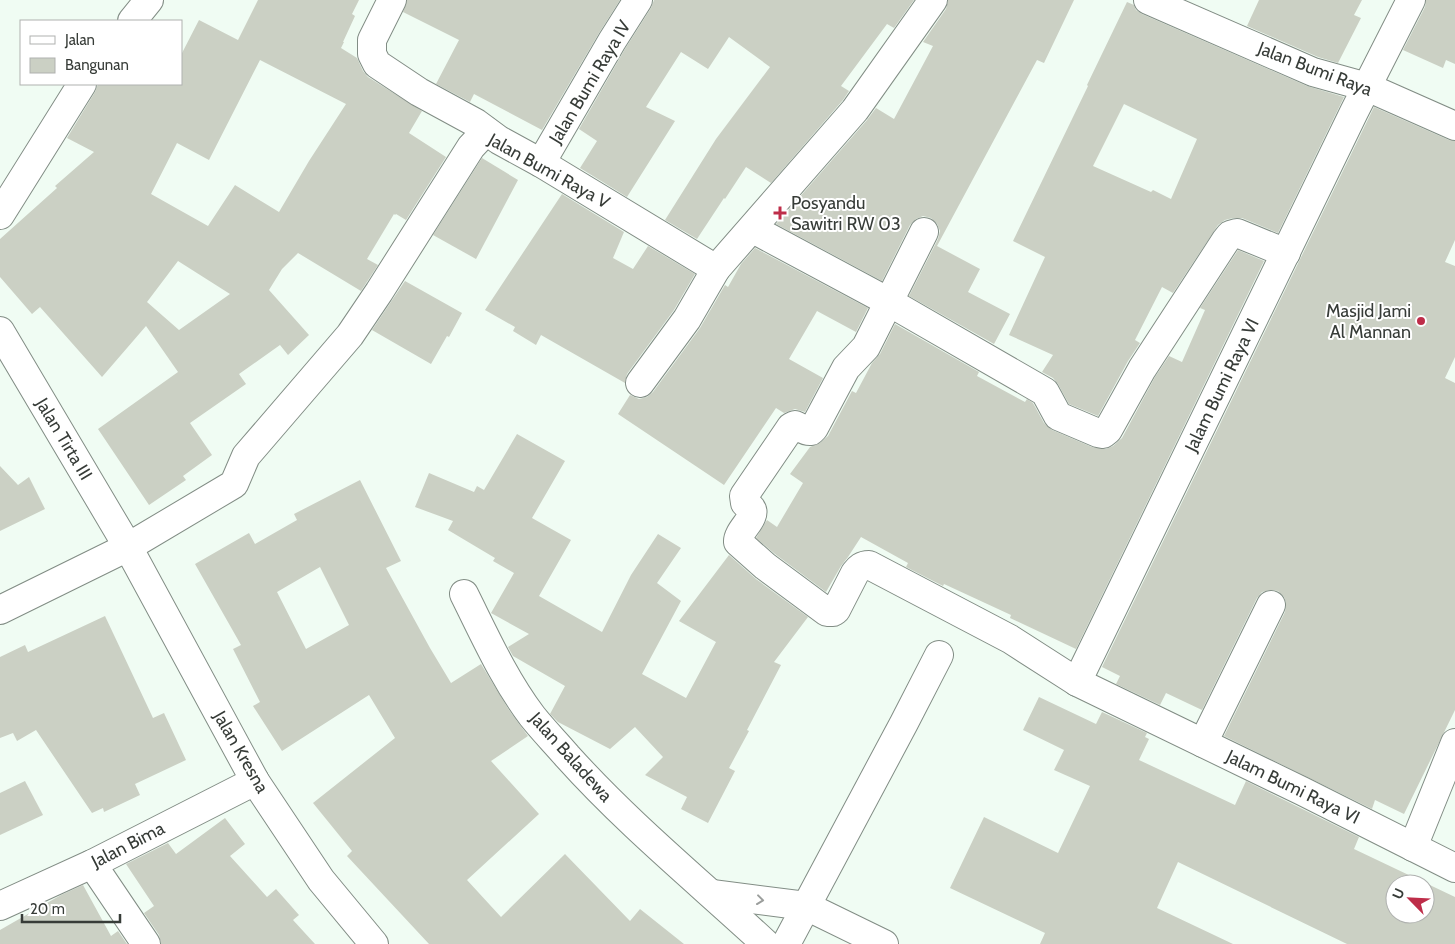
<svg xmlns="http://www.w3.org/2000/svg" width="1455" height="944" font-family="Cabin,sans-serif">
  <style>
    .building { fill: #cbd0c4; fill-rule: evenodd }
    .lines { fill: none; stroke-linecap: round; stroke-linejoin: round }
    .minor-casing { stroke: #828d85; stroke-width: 30 }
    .minor { stroke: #fff; stroke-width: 28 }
    .oneway { stroke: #9b9e9c }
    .poi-dot { fill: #be2d49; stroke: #fff; stroke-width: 2 }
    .labels { text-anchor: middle; stroke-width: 4; stroke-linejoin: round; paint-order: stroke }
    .street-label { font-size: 18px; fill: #373c38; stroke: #fff }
    .poi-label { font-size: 18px; fill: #373c38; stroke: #fff; text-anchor: start }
  </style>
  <rect width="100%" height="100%" fill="#f0fcf3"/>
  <!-- building -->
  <g class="building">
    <path d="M258 0H359L352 14 355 16 343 42H344L341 48 357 58 363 71 368 77 422 111 409 133 446 157 406 220 396 214 395 215 394 214 367 259 378 265 361 291 298 253 282 269 269 290 309 335 288 355 280 345 239 374 246 384 190 423 212 455 183 476 186 480 149 505 98 429 178 372 146 326 102 377 40 307 32 314 0 277V239L57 188 55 186 94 152 67 138 95 92 98 84H181V55L199 20 238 40ZM260 60 346 104 309 161 279 212 235 185 208 226 151 194 177 143 209 160ZM178 261 230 294 179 330 147 302Z"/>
    <path d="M407 0H620L599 33 542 130 474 94 470 102 436 84 459 40 403 12Z"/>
    <path d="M654 0H914L894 28 887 24 841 86 849 91 843 100 771 183 746 167 725 199 724 198 697 239 665 220 716 139 770 67 729 37 708 69 681 52 646 107 675 121 627 197 580 168 597 141 579 129 625 49 651 8Z"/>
    <path d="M948 0H1074L1044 63 1037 60 937 246 980 269 968 292 1010 314 994 344 909 296 938 239 940 231 937 224 931 218 923 216 916 219 910 225 882 281 776 224 867 120 876 108 894 119 933 46 923 42 946 9Z"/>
    <path d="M1259 0H1362L1354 15 1361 18 1338 63 1318 57 1247 26Z"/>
    <path d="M1426 0H1455V64L1446 60 1443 68 1403 50 1425 7Z"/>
    <path d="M1127 2 1134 5 1136 10 1142 14 1307 86 1344 97 1278 233 1242 218H1233L1225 220 1218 225 1173 293 1162 287 1135 340 1140 343 1128 361 1098 416 1069 404 1058 384 1053 378 1042 372 1053 355 1009 335 1045 257 1013 241 1088 86 1087 85ZM1124 104 1197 139 1171 199 1153 190 1151 192 1093 166Z"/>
    <path d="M1374 107 1449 140 1455 141V240L1445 262 1455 266V357L1445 378 1455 383V710L1404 814 1375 800 1372 809 1224 736 1285 612 1286 603 1284 597 1278 591 1269 590 1262 592 1257 598 1202 710 1166 693 1160 705 1116 684 1120 676 1102 667Z"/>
    <path d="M482 158 518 180 476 259 433 235Z"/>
    <path d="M562 194 624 232 613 258 633 269 648 246 695 274 674 310 627 374 625 383 541 335 536 345 513 331 515 327 485 310Z"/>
    <path d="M755 248 868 308 856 332 817 311 789 359 823 378 805 412 795 409 784 413 776 408 724 485 618 414 630 395 639 399 647 397 653 392 700 328 725 285 728 287 741 264Z"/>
    <path d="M1238 250 1264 261 1076 649 1010 618 1011 615 944 584 943 586 906 567 908 563 861 537 848 557 841 566 826 592 775 554 756 538 767 520 777 527 803 483 790 474 810 447 821 442 828 436 852 391 856 393 872 363 880 354 895 324 979 372 977 376 1025 402 1027 399 1033 403 1044 423 1052 430 1092 447 1106 449 1113 446 1122 438 1155 377 1169 356 1182 362 1205 310 1200 308Z"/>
    <path d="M405 281 462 313 449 337 447 336 431 364 372 330Z"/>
    <path d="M517 434 565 461 532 518 571 540 539 596 602 632 631 575 658 534 681 548 657 583 681 601 642 674 686 698 716 642 679 621 729 555 756 579 808 617 774 662 781 665 747 730 749 731 729 768 735 771 708 823 681 809 687 797 645 775 663 757 635 727 610 749 558 722 550 714 565 686 513 656 508 647 529 634 491 613 514 573 493 561 495 558 448 530 453 521 415 507 429 473 474 492 477 486 484 490Z"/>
    <path d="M0 466 18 485 29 477 45 509 0 531Z"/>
    <path d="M360 480 401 561 386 568 430 648 451 683 481 664 509 710 528 736 491 761 539 814 467 880 501 917 565 854 630 921 640 909 684 944H429L347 856 352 851 313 803 395 738 369 695 282 751 253 706 260 702 233 649 241 645 195 564 249 533 255 544 297 520 294 514ZM320 567 349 625 306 649 277 592Z"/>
    <path d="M105 616 153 718 164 713 186 760 135 784 140 795 104 812 103 808 92 813 36 730 17 741 13 733 0 738V657L25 645 28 652Z"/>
    <path d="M1039 697 1096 724 1102 712 1147 733 1145 737 1149 739 1139 760 1235 805 1246 781 1359 837 1354 849 1455 897V944H1347L1178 862 1157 908 1233 944H1040L1045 933 950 888 984 817 1058 853 1090 786 1054 770 1064 750 1023 730ZM1395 884H1425V914H1395Z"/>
    <path d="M25 781 43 815 0 835V793Z"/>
    <path d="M225 818 245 844 230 856 267 897 276 889 299 915 293 920 315 944H161L159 935 144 913 154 906 126 864 168 843 176 854Z"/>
    <path d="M83 885 111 936 118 931 127 944H0V930L61 895Z"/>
  </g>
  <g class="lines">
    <defs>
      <g id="minor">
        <path d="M392 0 372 40V54L377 64 419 92 476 123 499 140 541 163 716 269 855 110 933 0"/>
        <path d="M1148 0 1313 72 1367 87 1455 126"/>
        <path d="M132 21 149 0"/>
        <path d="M541 163 612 41 638 0"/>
        <path d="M0 215 82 84"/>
        <path d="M753 229 889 302 1045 392 1058 416 1098 433 1103 434 1108 430 1142 369 1226 240 1230 235 1237 233 1286 253"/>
        <path d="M924 232 866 347 846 368 814 428 811 431C805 432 801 427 795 425L791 427 744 496 745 503C747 505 750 506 751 508 758 517 737 531 738 542L765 566 827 612H833L836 610 855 573C859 568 862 565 869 565L1010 639 1077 682 1302 791 1455 868"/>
        <path d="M0 331 128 547 255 781 321 880 374 944"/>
        <path d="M640 383 687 319 716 269"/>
        <path d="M464 594C485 636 504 679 532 716 543 730 556 743 567 756 628 824 699 882 766 944"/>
        <path d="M0 610 128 547 234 484 246 456 350 335 379 292 471 147 486 131"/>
        <path d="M1077 682 1354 112 1411 0"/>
        <path d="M1203 743 1271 605"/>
        <path d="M1413 847 1455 743"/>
        <path d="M92 864 146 944"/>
        <path d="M712 894 806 906 884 944"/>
        <path d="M0 906 92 864 255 781"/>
        <path d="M786 944 904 723 939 655"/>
      </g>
    </defs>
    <!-- minor casing -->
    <use href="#minor" class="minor-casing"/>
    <!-- minor -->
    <use href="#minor" class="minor"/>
  </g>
  <!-- one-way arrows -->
  <defs><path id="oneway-chevron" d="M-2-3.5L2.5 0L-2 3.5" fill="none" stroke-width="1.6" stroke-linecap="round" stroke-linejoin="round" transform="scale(1.25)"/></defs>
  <use class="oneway" href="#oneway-chevron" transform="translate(760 900) rotate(7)"/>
  <!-- markers -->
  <g class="poi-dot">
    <path d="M777.5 205.5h5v5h5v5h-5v5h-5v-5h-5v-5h5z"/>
    <circle cx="1421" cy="321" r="5"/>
  </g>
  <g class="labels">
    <!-- street labels -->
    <g class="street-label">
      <text transform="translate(1315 69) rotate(21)" y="6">Jalan Bumi Raya</text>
      <text transform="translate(590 82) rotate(-59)" y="6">Jalan Bumi Raya IV</text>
      <text transform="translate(549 171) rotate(29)" y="6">Jalan Bumi Raya V</text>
      <text transform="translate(1222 385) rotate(-64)" y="6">Jalam Bumi Raya VI</text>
      <text transform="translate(64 439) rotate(59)" y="6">Jalan Tirta III</text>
      <text transform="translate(241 752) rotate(60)" y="6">Jalan Kresna</text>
      <text transform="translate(571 757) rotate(48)" y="6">Jalan Baladewa</text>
      <text transform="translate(1293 787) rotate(26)" y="6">Jalam Bumi Raya VI</text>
      <text transform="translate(128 845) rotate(-27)" y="6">Jalan Bima</text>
    </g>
    <!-- poi labels -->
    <g class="poi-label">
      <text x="791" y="209">Posyandu<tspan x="791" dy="21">Sawitri RW 03</tspan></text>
      <text x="1411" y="317" text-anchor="end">Masjid Jami<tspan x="1411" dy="21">Al Mannan</tspan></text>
    </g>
  </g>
  <!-- legend -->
  <rect x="20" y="20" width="162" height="65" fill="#ffffff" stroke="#afb1af"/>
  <rect x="30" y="36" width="25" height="8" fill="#ffffff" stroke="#afb1af"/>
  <text x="65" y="45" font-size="15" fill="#373c38">Jalan</text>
  <rect x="30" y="58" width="25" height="15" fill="#cbd0c4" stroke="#afb1af"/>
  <text x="65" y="70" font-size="15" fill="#373c38">Bangunan</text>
  <!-- north arrow -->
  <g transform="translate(1410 899) rotate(294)"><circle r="24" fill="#ffffff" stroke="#afb1af"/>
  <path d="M0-4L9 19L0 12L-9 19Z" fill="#be2d49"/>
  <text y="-8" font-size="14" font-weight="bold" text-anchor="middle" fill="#373c38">U</text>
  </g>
  <!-- scale -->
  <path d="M22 914v8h98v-8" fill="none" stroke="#373c38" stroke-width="2.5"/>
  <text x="30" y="914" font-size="15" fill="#373c38" stroke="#ffffff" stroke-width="4" paint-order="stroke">20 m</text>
</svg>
